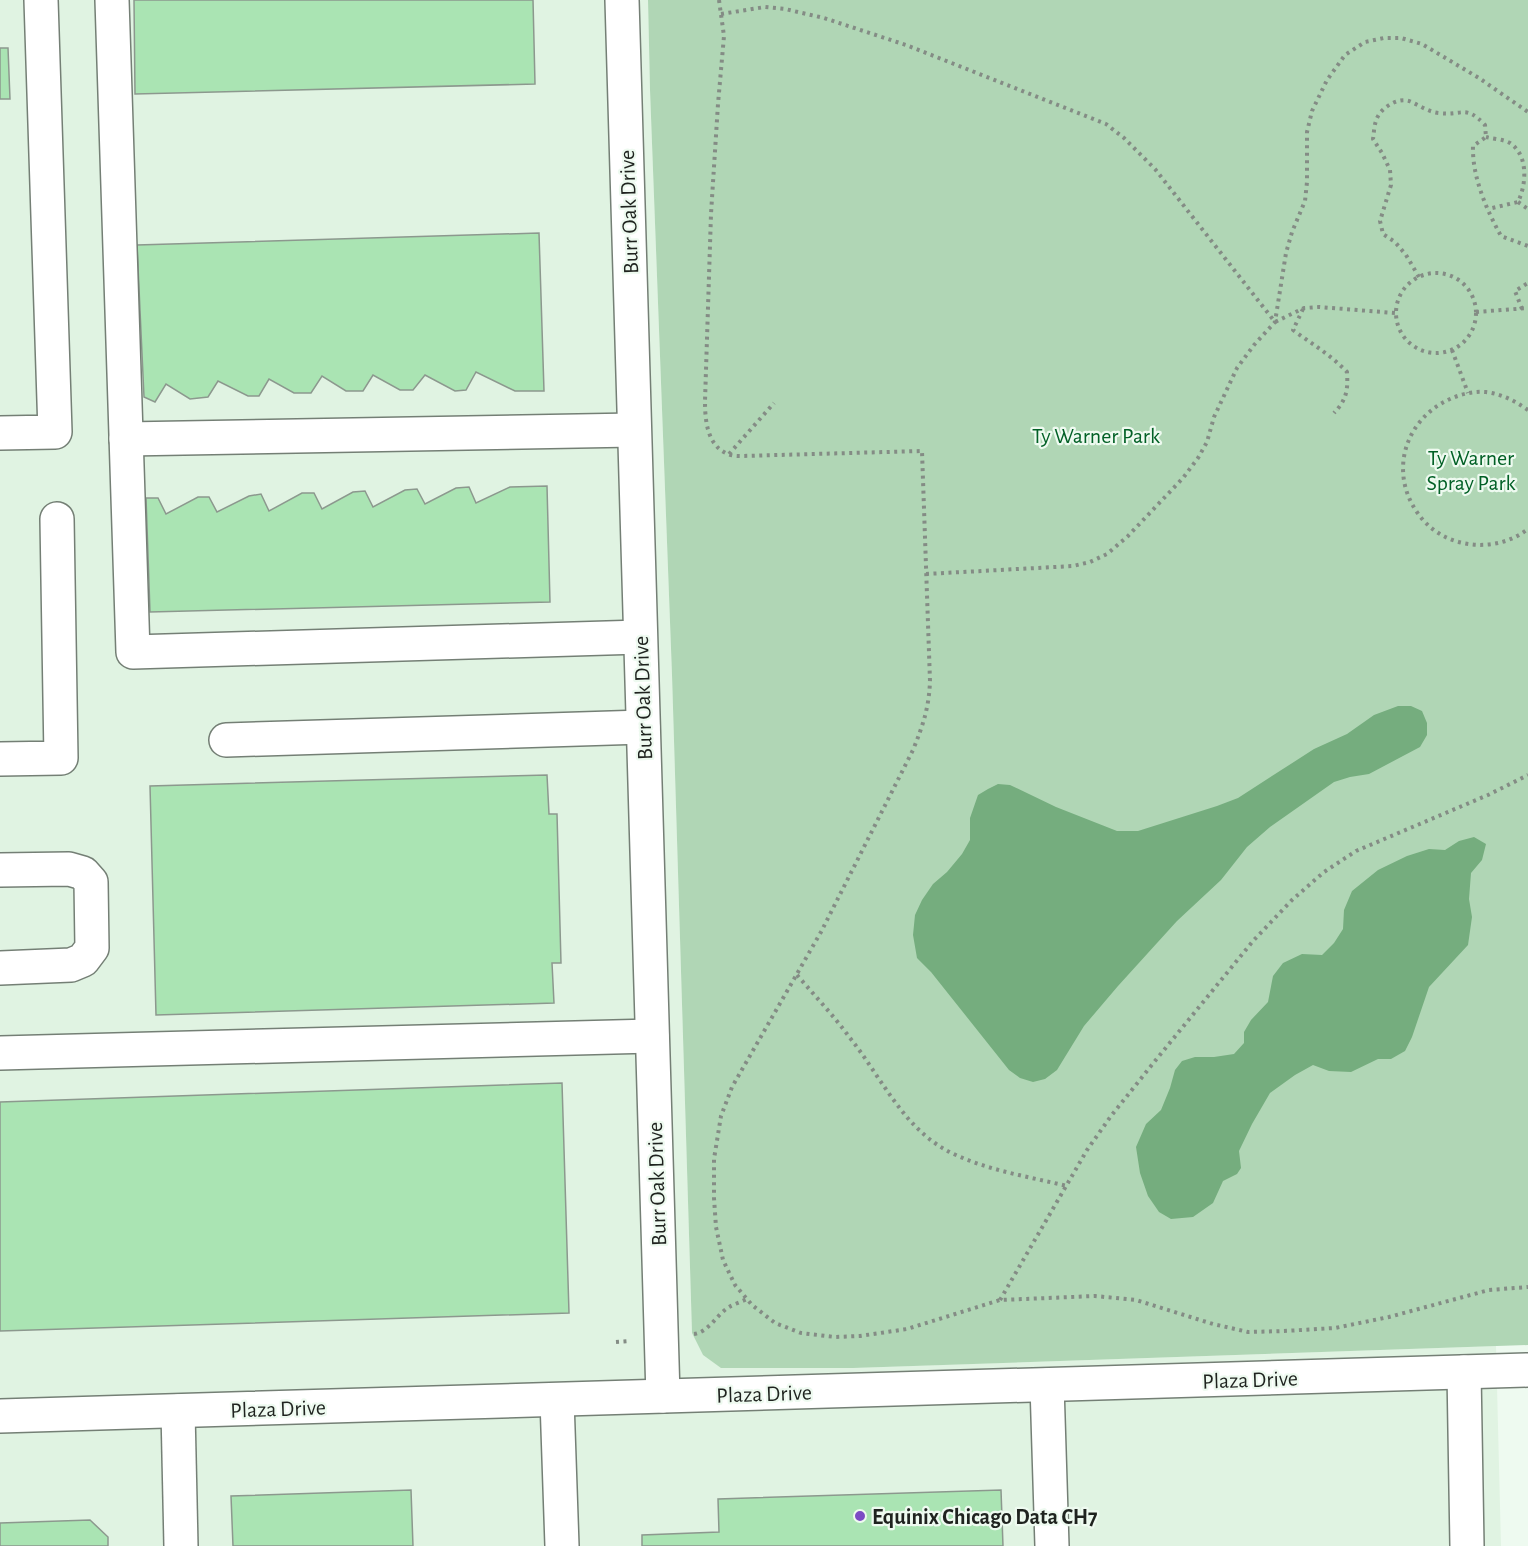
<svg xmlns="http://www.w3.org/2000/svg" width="1528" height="1546" font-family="'Alegreya Sans',sans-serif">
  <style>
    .built { fill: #e0f3e2 }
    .green { fill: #b0d6b5 }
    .water { fill: #75ad7e }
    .building { fill: #aae4b3; stroke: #8c988e; stroke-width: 1.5 }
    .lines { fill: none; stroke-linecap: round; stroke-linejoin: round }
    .minor-casing { stroke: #747f75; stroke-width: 36 }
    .path { stroke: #848c85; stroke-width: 4; stroke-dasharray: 3 4.5; stroke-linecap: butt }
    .minor { stroke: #fff; stroke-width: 33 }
    .poi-dot { fill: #7c4cc4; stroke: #eefaf0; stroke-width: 2 }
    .labels { text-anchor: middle; stroke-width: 4.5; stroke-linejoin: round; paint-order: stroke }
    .street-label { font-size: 22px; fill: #1f231f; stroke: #eefaf0 }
    .park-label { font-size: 22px; fill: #026026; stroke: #eefaf0 }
    .poi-label { font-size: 22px; font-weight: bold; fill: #1f231f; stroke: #eefaf0; text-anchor: start }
  </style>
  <rect width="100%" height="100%" fill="#eefaf0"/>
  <!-- built -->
  <path class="built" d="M0 0H648L650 90 672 675 692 1333 703 1355 722 1368H853L1496 1346 1501 1546H0Z"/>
  <!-- green -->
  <path class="green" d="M648 0H1528V1345L853 1368H721L703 1355 692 1333 672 675 650 90Z"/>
  <!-- water -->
  <g class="water">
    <path d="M1398 706H1411L1422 711 1427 723V735L1420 747 1369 774 1350 777 1334 782 1270 827 1247 847 1221 880 1177 921 1118 986 1084 1026 1057 1070 1045 1079 1033 1082 1020 1078 1009 1070 931 972 917 958 913 935 915 915 922 900 933 884 947 872 962 854 970 840V818L978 795 988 789 998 784 1010 785 1056 807 1117 831H1138L1217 806 1238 798 1314 749 1347 734 1374 715Z"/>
    <path d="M1474 837 1486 844 1482 860 1471 873 1469 899 1472 917 1468 945 1429 987 1412 1037 1405 1051 1391 1059H1378L1351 1072 1329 1071 1313 1065 1295 1075 1270 1093 1252 1124 1239 1151 1241 1168 1237 1174 1223 1181 1213 1203 1193 1217 1171 1219 1159 1212 1148 1196 1140 1173 1136 1147 1146 1124 1161 1110 1170 1088 1175 1070 1182 1061 1195 1057H1214L1234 1054 1244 1043V1032L1251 1020 1268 1002 1273 976 1283 963 1302 954 1322 955 1334 943 1343 929 1344 910 1352 891 1378 870 1407 856 1429 849 1445 850 1459 841Z"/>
  </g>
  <!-- building -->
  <g class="building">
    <path d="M134 0H533L535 84 135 94Z"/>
    <path d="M0 48H8L10 99H0Z"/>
    <path d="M539 233 544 391H515L476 372 466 390 455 391 425 375 413 390H400L373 375 363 391H346L322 376 311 393H294L269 379 259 396H248L218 381 208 397 190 399 166 384 155 402 144 397 137 245Z"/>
    <path d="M547 486 550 602 150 612 146 498H158L166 514 198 497H209L217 512 249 496 261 494 269 511 302 493H314L322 509 353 492 365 491 373 507 405 490 417 489 425 504 456 488 469 487 476 503 510 487Z"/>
    <path d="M547 775 549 814H557L561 963H552L554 1003 156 1015 150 786Z"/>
    <path d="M562 1083 569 1313 0 1331V1102Z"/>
    <path d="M411 1490 413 1546H233L231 1496Z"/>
    <path d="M1001 1490 1003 1546H642V1535L719 1532 718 1499Z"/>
    <path d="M90 1520 108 1537V1546H0V1523Z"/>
  </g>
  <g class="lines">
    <defs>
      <g id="minor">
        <path d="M112 0 133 652 640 637"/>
        <path d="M622 0 663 1396"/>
        <path d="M0 433 55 432 41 0"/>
        <path d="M126 439 634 430"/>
        <path d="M226 740 643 727"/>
        <path d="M0 759 61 758 57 519"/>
        <path d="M0 870 69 869 83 873 91 882 92 948 83 960 71 965 0 968"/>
        <path d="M0 1053 652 1036"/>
        <path d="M1464 1372 1467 1546"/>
        <path d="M1047 1385 1052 1546"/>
        <path d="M557 1400 562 1546"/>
        <path d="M178 1411 181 1546"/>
        <path d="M0 1416 1528 1370"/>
      </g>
    </defs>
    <!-- minor casing -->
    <use href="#minor" class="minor-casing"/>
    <!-- path -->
    <g class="path">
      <path d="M719 0 724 36 718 104 711 214 705 401C705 420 707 446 728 454 732 456 737 456 742 456L922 451 930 681C929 708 923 725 913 750L821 932 732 1087 721 1116 714 1159V1198L716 1227 723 1260 735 1285 752 1305 775 1323 801 1333 835 1337 860 1336 907 1329 1000 1300 1095 1296 1136 1300 1213 1324 1248 1332 1284 1331 1335 1328 1389 1317 1489 1290 1528 1287"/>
      <path d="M721 14 765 7 785 9 824 18 906 45 1106 124 1124 138 1155 169 1275 322 1304 308 1319 307 1395 313"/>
      <path d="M1486 137C1493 139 1503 139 1510 143 1528 155 1527 183 1518 202L1488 209"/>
      <path d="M1518 202 1528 209"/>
      <circle cx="1436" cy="313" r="40"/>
      <path d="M1419 277 1406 255 1395 242 1383 234 1380 221 1391 185 1390 170 1382 153 1373 139C1374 133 1374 126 1376 121 1379 109 1397 97 1409 101 1419 105 1428 112 1439 113 1463 116 1465 104 1485 125L1486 137 1473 146C1472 176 1486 209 1501 236L1528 246"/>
      <path d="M1303 309 1293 330C1312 344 1331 355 1347 372 1348 390 1347 399 1334 413"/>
      <path d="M1522 309 1515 291 1528 283"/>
      <path d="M1476 312 1528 308"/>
      <path d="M1452 350 1468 393"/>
      <path d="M1528 410C1515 401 1502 394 1486 392 1474 391 1461 394 1450 399 1401 421 1387 480 1424 521 1434 532 1448 540 1463 543 1486 548 1510 543 1528 529"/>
      <path d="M729 454 774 403"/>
      <path d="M926 574 1073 566 1090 562 1107 554 1128 536 1183 478 1198 458 1207 442 1214 417 1237 368 1254 345 1275 322 1286 253 1292 232 1305 201 1307 182V132L1312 111 1327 80 1345 55 1365 42 1384 38H1401L1422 44 1479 78 1528 112"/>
      <path d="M797 975C815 996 834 1016 850 1038 883 1079 905 1133 956 1155 991 1171 1030 1177 1067 1186"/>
      <path d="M1000 1300 1087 1150 1111 1116 1155 1061 1253 941 1292 900 1324 872 1356 851 1488 795 1528 775"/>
      <path d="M694 1334C709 1332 716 1315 729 1307 734 1304 741 1302 747 1299"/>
      <path d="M616 1342 629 1341"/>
    </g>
    <!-- minor -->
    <use href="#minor" class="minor"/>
  </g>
  <!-- markers -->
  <circle class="poi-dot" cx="860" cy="1516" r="6"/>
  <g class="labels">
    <!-- street labels -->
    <g class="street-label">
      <text transform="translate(628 212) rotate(-92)" y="8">Burr Oak Drive</text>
      <text transform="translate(642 698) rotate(-92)" y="8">Burr Oak Drive</text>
      <text transform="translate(656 1184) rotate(-92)" y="8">Burr Oak Drive</text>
      <text transform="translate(1250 1379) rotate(-2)" y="8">Plaza Drive</text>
      <text transform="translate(764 1393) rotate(-2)" y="8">Plaza Drive</text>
      <text transform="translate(278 1408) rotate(-2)" y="8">Plaza Drive</text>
    </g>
    <!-- park labels -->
    <g class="park-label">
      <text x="1096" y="443">Ty Warner Park</text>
      <text x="1471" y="465">Ty Warner<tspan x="1471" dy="25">Spray Park</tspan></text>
    </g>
    <!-- poi labels -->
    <g class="poi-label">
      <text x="872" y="1524">Equinix Chicago Data CH7</text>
    </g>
  </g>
</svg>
